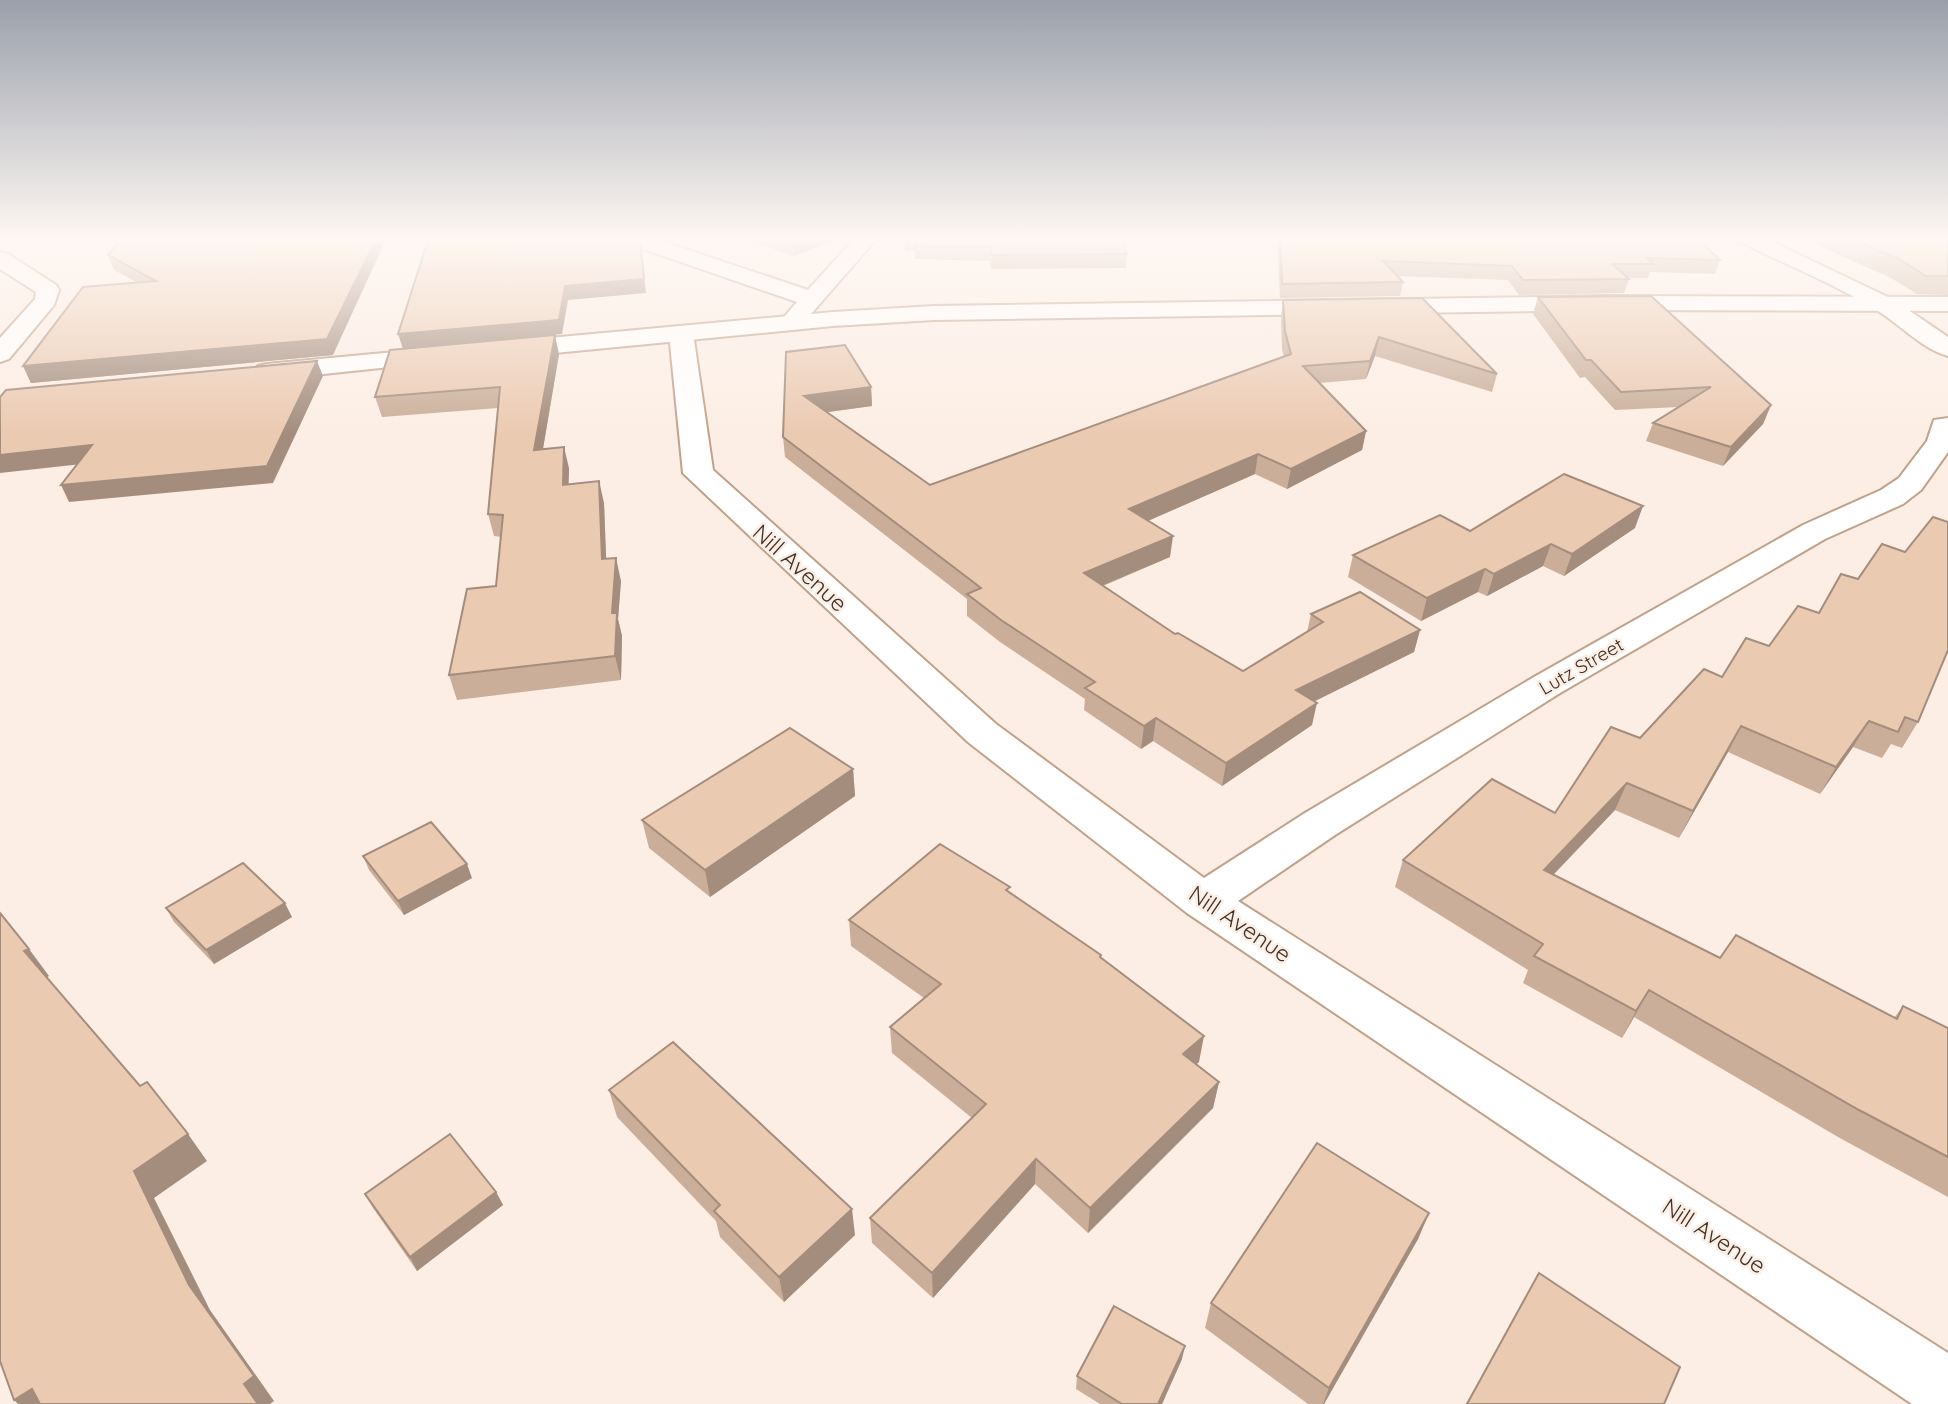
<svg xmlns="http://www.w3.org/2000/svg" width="1948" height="1404" font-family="Quicksand,sans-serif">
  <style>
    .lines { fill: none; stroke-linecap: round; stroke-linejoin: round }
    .minor-casing { stroke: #c1a18a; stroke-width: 4 }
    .tertiary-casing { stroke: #c1a18a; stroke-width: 4 }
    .minor { fill: #fff; fill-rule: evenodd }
    .tertiary { fill: #fff; fill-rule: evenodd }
    .wall { fill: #caae99 }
    .shaded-wall { fill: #a48d7d }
    .building { fill: #ebcab2; stroke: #a48d7d; stroke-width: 2 }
    .labels { text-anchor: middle; stroke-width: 5; stroke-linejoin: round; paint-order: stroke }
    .street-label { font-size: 19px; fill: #40332a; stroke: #fceee4 }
    .near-street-label { font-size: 23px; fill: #40332a; stroke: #fceee4 }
  </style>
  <rect width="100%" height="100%" fill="#fceee4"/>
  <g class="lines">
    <defs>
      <g id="minor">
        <path d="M617 237H649L808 290 856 237H878L804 322 796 324 788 322 784 317 797 302 620 241Z"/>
        <path d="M1735 237H1762L1892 299 1948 337V356C1920 348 1899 323 1875 309 1834 283 1782 263 1738 241Z"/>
        <path d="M0 252 8 254 56 285 59 290 54 305 9 359 0 362V338L35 299 36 292 0 269Z"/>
        <path d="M681 326 690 328 693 333 713 470 996 724 1204 878 1305 813 1534 677 1803 525 1881 490 1899 478 1927 441 1934 420 1948 418V452L1921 490 1903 504 1825 539 1560 693 1335 835 1238 901 1948 1353V1404H1912L1187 913 968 742 683 473 669 333 672 328Z"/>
      </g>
      <g id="tertiary">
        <path d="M1602 296 1948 297V311L1602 310 934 320 833 326 504 358 495 355 491 350 495 345 504 342 833 312 934 306Z"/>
        <path d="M437 348 446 351 450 356 446 361 267 380 258 378 254 372 258 366 267 364Z"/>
      </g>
    </defs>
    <!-- minor casing -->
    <use href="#minor" class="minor-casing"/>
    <!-- tertiary casing -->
    <use href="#tertiary" class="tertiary-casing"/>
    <!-- minor -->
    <use href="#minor" class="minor"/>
    <!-- tertiary -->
    <use href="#tertiary" class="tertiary"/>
  </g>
  <!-- wall -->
  <g class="wall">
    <path d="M737 237H842L794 256Z"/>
    <path d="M905 237 1127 254 1126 268 991 269 990 261 915 259V251H905Z"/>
    <path d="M1277 237H1696L1720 260 1715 274 1650 272 1648 278H1628L1629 279 1624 293 1519 295 1508 280 1397 276 1403 282 1400 296 1280 298Z"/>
    <path d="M1799 237H1948V295L1917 294 1891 278Z"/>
    <path d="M108 255 333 355 31 383 23 366 138 283 114 270Z"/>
    <path d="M1538 297 1771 405 1763 424 1723 466 1646 441 1653 423 1679 407 1615 410 1585 377 1580 378 1533 314Z"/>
    <path d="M1283 300 1497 374 1492 392 1375 356 1366 379 1319 383 1366 431 1362 450 1287 489 1255 474 1148 521 1170 557 1103 586 1175 634 1243 671 1307 632 1311 614 1420 630 1414 652 1314 701 1312 725 1222 786 1153 741 1141 749 1084 710 1085 699 1000 642 967 616V599L785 457 783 437 871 387 872 406 827 412 930 485 1284 357 1282 349 1281 317Z"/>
    <path d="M559 354 543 449 569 468 568 484 604 503 606 559 621 581 618 619 622 636 621 680 457 700 449 675 496 586 501 537 494 536 488 514 498 408 382 417 375 397Z"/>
    <path d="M1635 528 1564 576 1543 566 1487 596 1478 592 1421 621 1348 577 1353 555 1470 531Z"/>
    <path d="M1746 638 1918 722 1902 748 1891 744 1882 758 1853 747 1820 794 1728 752 1679 838 1615 810 1553 875 1720 958 1894 1018 1903 1006 1948 1028V1197L1838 1137 1634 1017 1622 1038 1523 983 1528 970 1395 887 1403 860 1555 813 1640 738 1722 677Z"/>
    <path d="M853 769 855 796 710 897 649 848 642 820Z"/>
    <path d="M363 856 472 878 404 915 369 870Z"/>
    <path d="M1010 893 1101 955V958L1199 1062 1196 1064 1219 1082 1213 1108 1088 1233 1035 1184 933 1298 872 1243 870 1218 972 1118 892 1053 890 1027 924 998 851 946 849 920Z"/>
    <path d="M166 908 292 917 214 964 174 922Z"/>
    <path d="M609 1090 855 1235 784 1302 720 1237 716 1221 617 1117Z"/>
    <path d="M496 1192 503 1205 417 1271 373 1208 365 1194Z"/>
    <path d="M1429 1213 1418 1239 1324 1404H1308L1205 1328 1211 1303Z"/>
    <path d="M1539 1273 1664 1404H1466Z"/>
    <path d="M1182 1359 1162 1404H1100L1076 1389 1077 1376Z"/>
  </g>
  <!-- shaded-wall -->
  <g class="shaded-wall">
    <path d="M377 237H387L333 355 31 383 23 366Z"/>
    <path d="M807 237H842L794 256 793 242Z"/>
    <path d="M640 238 646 293 568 300 562 334 403 349 398 334Z"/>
    <path d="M555 335 559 354 539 472 534 450Z"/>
    <path d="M1379 337 1375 356 1366 379 1370 361Z"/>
    <path d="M317 361 323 376 273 483 69 502 61 485Z"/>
    <path d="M871 387 872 406 806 415 804 396Z"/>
    <path d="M1771 405 1763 424 1723 466 1731 447Z"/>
    <path d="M1366 431 1362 450 1287 489 1291 469Z"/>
    <path d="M92 445 100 462 0 473V455Z"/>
    <path d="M564 447 569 468 568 507 563 485Z"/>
    <path d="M1258 454 1255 474 1127 530 1129 509Z"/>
    <path d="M599 481 604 503 607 582 602 559Z"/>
    <path d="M1643 506 1635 528 1564 576 1572 554Z"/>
    <path d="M1173 536 1170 557 1082 594 1084 573Z"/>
    <path d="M1551 544 1543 566 1487 596 1494 574Z"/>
    <path d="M616 558 621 581 618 619 622 636 621 680 615 656 612 613Z"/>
    <path d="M1485 569 1478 592 1421 621 1427 598Z"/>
    <path d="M1420 630 1414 652 1291 713 1296 690Z"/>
    <path d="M1317 703 1312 725 1222 786 1226 763Z"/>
    <path d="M1156 718 1153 741 1141 749 1144 726Z"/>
    <path d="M1869 721 1853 747 1820 794 1836 767Z"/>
    <path d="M1741 726 1728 752 1679 838 1693 811Z"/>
    <path d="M853 769 855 796 710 897 705 870Z"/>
    <path d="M1627 783 1615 810 1532 897 1544 870Z"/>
    <path d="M467 864 472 878 404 915 398 901Z"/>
    <path d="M285 903 292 917 214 964 206 950Z"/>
    <path d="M29 949 49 976 44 979 24 951Z"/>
    <path d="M1649 990 1634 1017 1622 1038 1636 1011Z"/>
    <path d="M1204 1036 1199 1062 1179 1080 1183 1054Z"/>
    <path d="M1219 1082 1213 1108 1088 1233 1090 1208Z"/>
    <path d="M188 1134 207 1161 154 1198 210 1310 274 1401 270 1404H258L244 1384 189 1285 134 1171Z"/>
    <path d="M1036 1159 1035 1184 933 1298 932 1273Z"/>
    <path d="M496 1192 503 1205 417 1271 410 1257Z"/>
    <path d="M852 1209 855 1235 784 1302 779 1277Z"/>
    <path d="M1429 1213 1418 1239 1324 1404H1323L1329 1388Z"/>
    <path d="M1185 1346 1182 1359 1162 1404H1158Z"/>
    <path d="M32 1389 48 1404H18L14 1400Z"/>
  </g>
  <!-- building -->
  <g class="building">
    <path d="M122 237H377L327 339 23 366 83 287 156 281 108 255Z"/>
    <path d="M429 237H637L640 238 644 279 565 286 559 320 398 334Z"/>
    <path d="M776 237H807L793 242Z"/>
    <path d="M905 237H1122L1127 254 991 255 990 247 915 246 917 238Z"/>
    <path d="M1280 237H1696L1720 260 1647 258 1653 264H1612L1629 279 1523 280 1512 266 1383 261 1403 282 1282 284Z"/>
    <path d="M1847 237H1948V276H1926L1899 259Z"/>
    <path d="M1651 296 1771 405 1731 447 1653 423 1711 387 1621 392 1591 360H1586L1538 297Z"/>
    <path d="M1422 298 1497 374 1379 337 1370 361 1303 366 1366 431 1291 469 1258 454 1129 509 1173 536 1084 573 1175 634 1178 633 1243 671 1323 622 1311 614 1360 592 1420 630 1296 690 1317 703 1226 763 1156 718 1144 726 1085 688 1095 682 1001 620 967 594 981 588 783 437 786 352 845 345 871 387 804 396 930 485 1291 354 1285 331 1283 300Z"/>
    <path d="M555 335 534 450 564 447 563 485 599 481 602 559 616 558 612 613H617L615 656 449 675 467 589 496 586 503 515 488 514 500 387 375 397 390 350Z"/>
    <path d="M317 361 267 466 61 485 92 445 0 455V397L6 390Z"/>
    <path d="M1564 474 1643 506 1572 554 1551 544 1494 574 1485 569 1427 598 1353 555 1440 515 1470 531Z"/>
    <path d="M1933 517 1948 522V650L1918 722 1905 717 1898 732 1869 721 1836 767 1741 726 1693 811 1627 783 1544 870 1720 958 1736 935 1897 1019 1903 1006 1948 1028V1157L1859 1110 1649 990 1636 1011 1534 956 1543 944 1403 860 1492 779 1555 813 1611 727 1640 738 1704 669 1722 677 1746 638 1769 646 1798 606 1819 613 1841 574 1858 579 1882 544 1905 552Z"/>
    <path d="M790 728 853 769 705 870 642 820Z"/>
    <path d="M431 822 467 864 398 901 363 856Z"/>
    <path d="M940 844 1010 887 1006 890 1101 955 1100 957 1204 1036 1183 1054 1219 1082 1090 1208 1036 1159 932 1273 870 1218 986 1104 890 1027 941 984 849 920Z"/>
    <path d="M243 863 285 903 206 950 166 908Z"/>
    <path d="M0 913 29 949 24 951 140 1086 147 1082 188 1134 134 1171 189 1285 254 1376 244 1384 258 1404H40L32 1389 14 1400 0 1361Z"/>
    <path d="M673 1042 852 1209 779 1277 714 1211 720 1205 609 1090Z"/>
    <path d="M450 1134 496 1192 410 1257 365 1194Z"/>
    <path d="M1317 1143 1429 1213 1329 1388 1211 1303Z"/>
    <path d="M1539 1273 1680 1367 1664 1404H1467Z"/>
    <path d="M1114 1306 1185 1346 1158 1404H1122L1077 1376Z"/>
  </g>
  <!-- sky -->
  <linearGradient id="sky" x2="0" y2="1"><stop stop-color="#9aa0ab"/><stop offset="0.55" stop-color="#fef7f3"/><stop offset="1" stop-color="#fef7f3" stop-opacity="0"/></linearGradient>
  <rect width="1948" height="434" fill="url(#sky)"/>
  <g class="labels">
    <!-- street labels -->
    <g class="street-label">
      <text transform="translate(1581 666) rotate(-30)" y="7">Lutz Street</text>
    </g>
    <!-- near-street labels -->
    <g class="near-street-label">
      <text transform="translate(800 568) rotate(42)" y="8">Nill Avenue</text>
      <text transform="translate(1240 924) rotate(34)" y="8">Nill Avenue</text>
      <text transform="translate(1714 1236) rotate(33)" y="8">Nill Avenue</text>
    </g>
  </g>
</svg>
